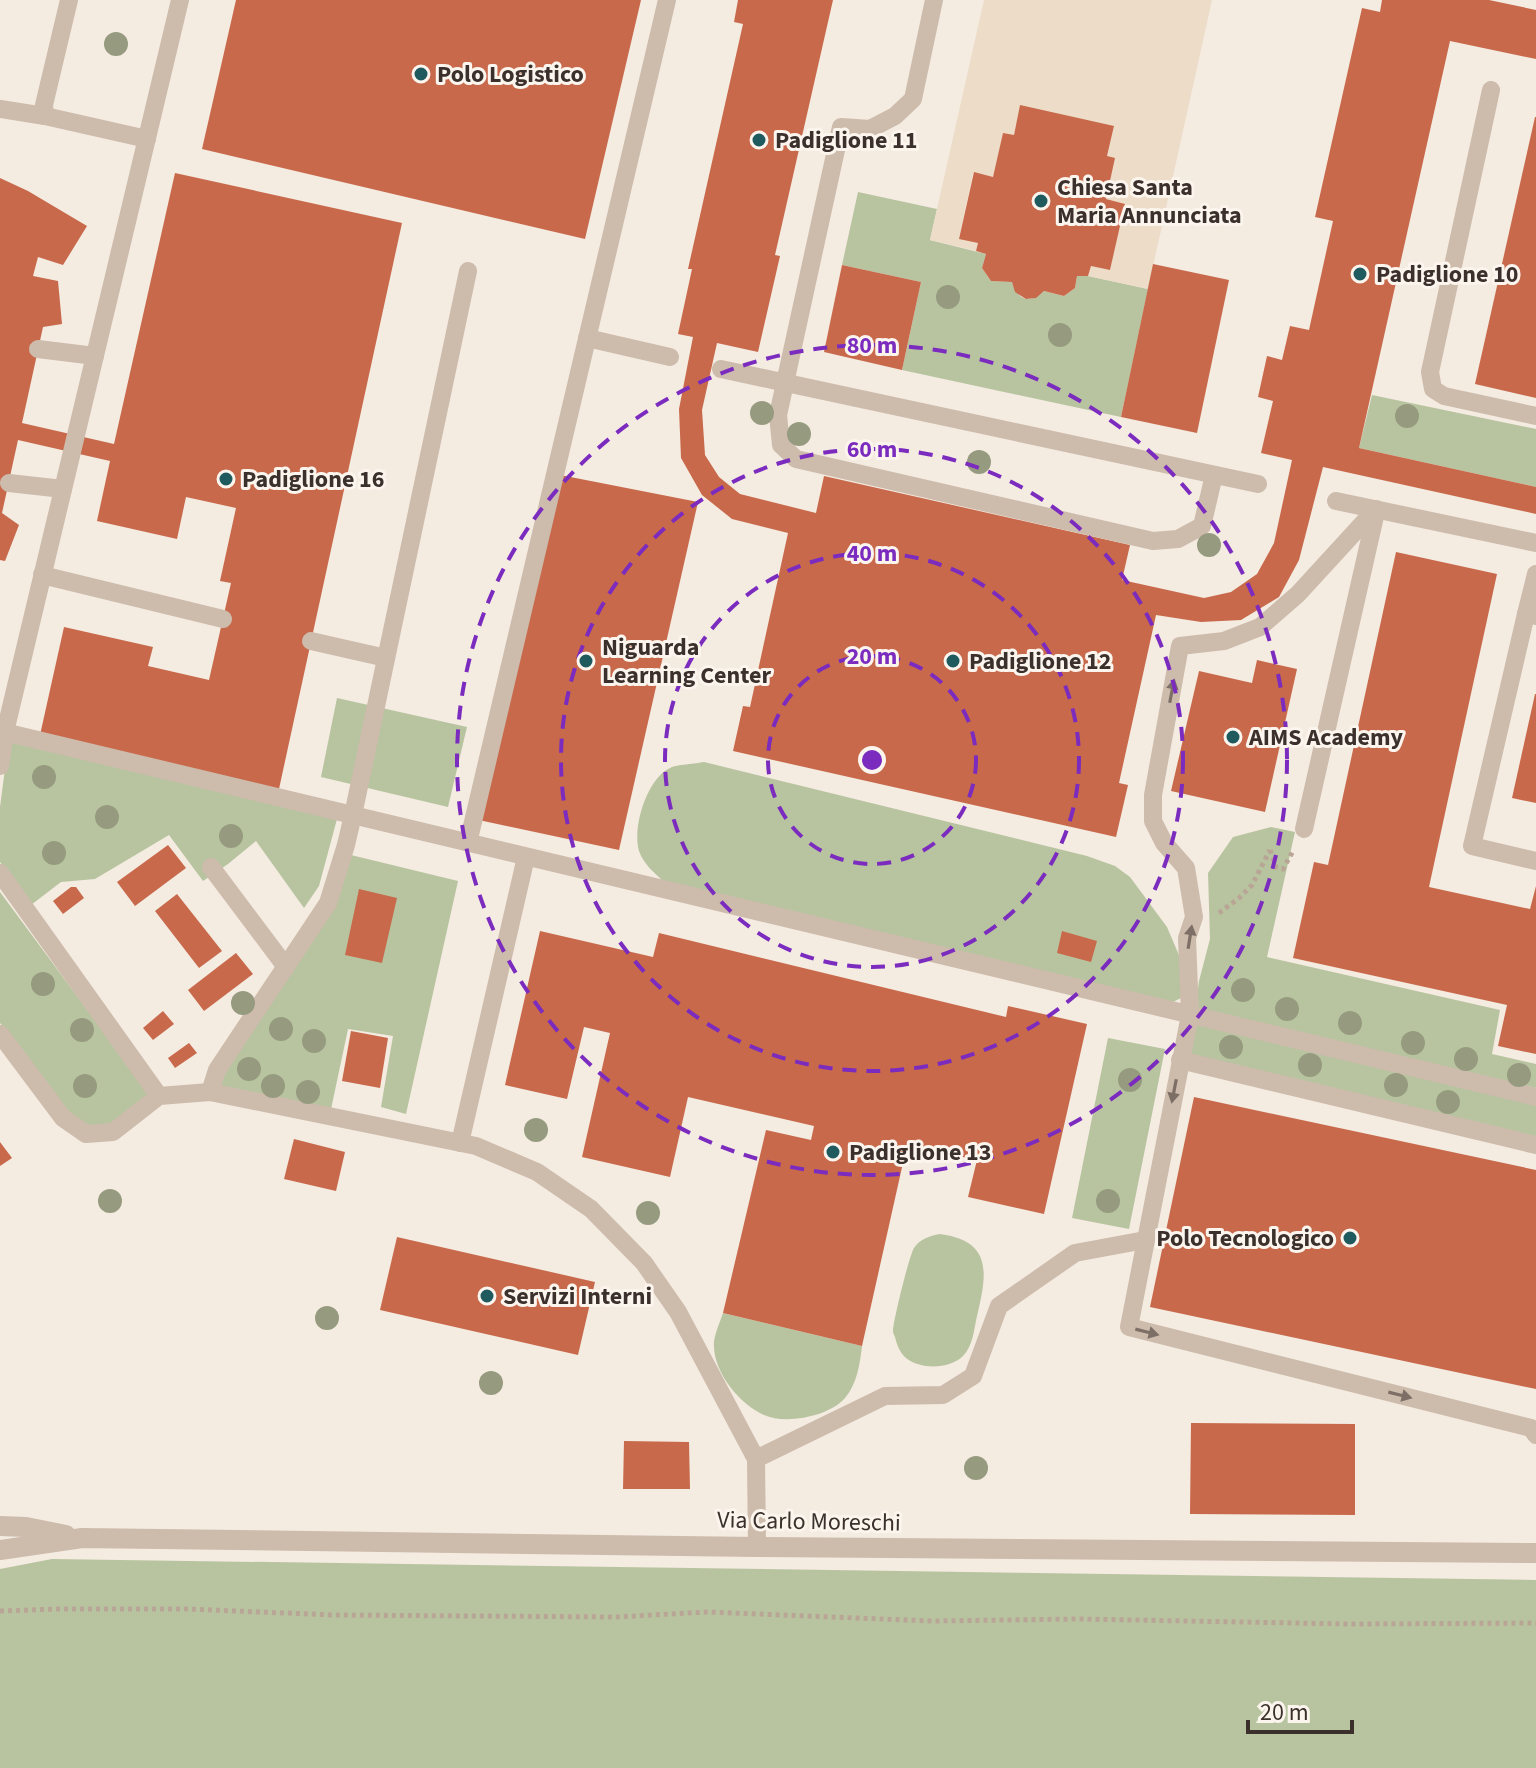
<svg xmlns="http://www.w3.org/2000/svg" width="1536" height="1768" font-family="'Source Sans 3',sans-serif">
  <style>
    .green { fill: #b8c4a0 }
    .plaza { fill: #ecdcc8 }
    .building { fill: #c8694b }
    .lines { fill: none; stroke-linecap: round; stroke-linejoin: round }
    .path { stroke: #b9a596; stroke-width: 5; stroke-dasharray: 4 4; stroke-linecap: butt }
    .service { stroke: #cdbbac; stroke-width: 18 }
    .minor { stroke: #cdbbac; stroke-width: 20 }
    .tree { fill: #969b7f }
    .oneway { fill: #7d6f65 }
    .ring { fill: none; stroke: #7b2cbf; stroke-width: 4; stroke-dasharray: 14 10 }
    .poi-dot { fill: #1f5a5e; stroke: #fbf5ee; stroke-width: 3 }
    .labels { text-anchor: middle; stroke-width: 6; stroke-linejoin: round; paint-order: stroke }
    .poi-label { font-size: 24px; font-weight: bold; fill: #3b302b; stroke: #fbf5ee; text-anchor: start }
    .street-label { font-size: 24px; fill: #3b302b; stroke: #fbf5ee }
    .centre { fill: #7b2cbf; stroke: #fbf5ee; stroke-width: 4 }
    .ring-label { font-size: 24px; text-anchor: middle; font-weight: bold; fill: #7b2cbf; stroke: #fbf5ee; stroke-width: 6; stroke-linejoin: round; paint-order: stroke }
  </style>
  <rect width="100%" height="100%" fill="#f4ebe1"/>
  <!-- green -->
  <g class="green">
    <path d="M858 192 937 209 930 240 986 254 982 268 991 281 1012 282C1018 301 1030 304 1044 291L1064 296 1075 288 1077 276H1088L1148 289 1121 417 902 370 921 282 842 265Z"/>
    <path d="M1372 395 1536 429V487L1359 448Z"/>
    <path d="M337 698 467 727 448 807 321 777Z"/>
    <path d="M9 738 337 819 319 886 304 908 256 841 228 864 203 881 169 835 95 879 61 882 31 905 0 862V807Z"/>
    <path d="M704 762 1087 856 1115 866 1130 877 1167 927 1187 974 1181 998 1171 1003 663 881C654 872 644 865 639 851 632 827 647 777 672 767 681 764 694 764 704 762Z"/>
    <path d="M1271 827 1295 832 1267 957 1500 1010 1492 1054 1536 1064V1088L1195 1012 1199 981 1210 939 1208 873 1233 837Z"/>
    <path d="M351 855 458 881 406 1114 381 1107 393 1036 348 1029 330 1114 220 1088 223 1072Z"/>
    <path d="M0 892 151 1096 110 1126 86 1128 67 1113 0 1023Z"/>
    <path d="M1194 1021 1536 1105V1140L1187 1056Z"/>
    <path d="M1108 1038 1165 1049 1129 1229 1072 1218Z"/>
    <path d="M940 1234C993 1241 987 1274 977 1316 974 1329 973 1346 963 1356 950 1369 921 1370 906 1358 900 1353 897 1345 895 1337 894 1335 893 1333 893 1331 893 1322 909 1256 914 1248 920 1239 929 1236 940 1234Z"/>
    <path d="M723 1313 862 1346C860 1363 857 1384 845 1398 830 1416 786 1425 764 1415 739 1404 712 1371 714 1342 715 1333 720 1322 723 1313Z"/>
    <path d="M52 1559 1536 1580V1768H0V1569Z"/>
  </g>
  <!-- plaza -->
  <path class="plaza" d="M984 0H1212L1148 289 1088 276 1091 266 1110 270 1124 204 1106 199 1107 156 1114 127 1066 116 1020 106 1014 135 993 177 973 173 959 238 978 243 976 251 930 240Z"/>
  <!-- building -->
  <g class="building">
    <path d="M236 0H641L585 239 202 149Z"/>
    <path d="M738 0H833L775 255 780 256 758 352 717 343 702 410 705 455 719 477 740 494 816 513 824 476 1130 545 1122 580 1204 598 1231 592 1257 574 1274 543 1292 460 1261 453 1273 401 1258 397 1267 356 1282 360 1290 326 1309 330 1333 221 1315 217 1362 8 1380 12 1382 0H1489L1536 10V59L1450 41 1359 448 1536 487V514L1323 467 1299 560 1279 597 1241 620 1201 622 1156 615 1119 783 1128 785 1116 837 733 751 743 706 750 707 788 533 732 519 702 495 681 458 679 409 693 337 678 334 692 269H688L743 24 734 22Z"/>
    <path d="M1020 105 1114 126 1107 156 1115 158 1106 199 1125 204 1110 270 1091 266 1088 276H1077L1075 288 1064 296 1044 291 1036 298 1026 299 1015 292 1012 282 991 281 982 268 986 254 976 251 978 243 959 239 974 172 993 177 1003 133 1014 135Z"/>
    <path d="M1535 117H1536V398L1475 384Z"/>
    <path d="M175 173 402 223 279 789 40 735 64 627 153 647 148 666 209 680 231 583 220 581 236 508 186 497 177 539 97 521 110 461 18 440 2 513 19 525 5 561 0 560V178L28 191 87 226 63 265 38 257 33 276 58 281 62 324 43 327 22 423 114 444Z"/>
    <path d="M1153 264 1229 280 1197 433 1121 417Z"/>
    <path d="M842 265 921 282 902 370 824 352Z"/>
    <path d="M555 474 698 502 619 850 474 819Z"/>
    <path d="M1396 552 1497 574 1429 887 1530 909 1536 886V1054L1498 1046 1507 1005 1293 958 1314 862 1328 865Z"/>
    <path d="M1257 660 1297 669 1265 812 1171 791 1199 671 1252 683Z"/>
    <path d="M1535 694H1536V803L1512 798Z"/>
    <path d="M168 845 186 868 135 906 117 882Z"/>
    <path d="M71 887H76L84 898 63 914 53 901Z"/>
    <path d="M359 889 397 898 382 963 345 955Z"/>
    <path d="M177 894 222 951 199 968 155 911Z"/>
    <path d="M540 931 653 957 659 933 1006 1017 1008 1006 1087 1024 1044 1214 968 1197 977 1160 907 1145 862 1346 723 1313 766 1130 811 1140 814 1126 688 1097 670 1177 582 1157 610 1033 584 1027 567 1099 505 1085Z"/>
    <path d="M1062 931 1097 941 1091 962 1057 953Z"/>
    <path d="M236 953 253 974 204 1011 188 990Z"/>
    <path d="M163 1011 174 1024 153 1040 143 1028Z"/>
    <path d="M351 1031 388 1038 380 1088 342 1081Z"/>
    <path d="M189 1043 197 1053 175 1068 168 1058Z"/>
    <path d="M1194 1097 1536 1170V1389L1150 1307Z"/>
    <path d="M294 1139 345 1152 336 1191 284 1179Z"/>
    <path d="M0 1142 12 1158 0 1166Z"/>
    <path d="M397 1237 595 1282 578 1355 380 1310Z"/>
    <path d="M1191 1423 1355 1424V1515L1190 1514Z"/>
    <path d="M624 1441 689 1442 690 1489H623Z"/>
  </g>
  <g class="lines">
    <!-- path -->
    <g class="path">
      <path d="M1270 850 1276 867 1283 869 1293 851"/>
      <path d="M1219 913 1239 898 1252 885 1270 850"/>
      <path d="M0 1611 57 1609H187L334 1615 616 1617 707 1612 932 1621 1079 1619 1349 1624 1536 1623"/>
    </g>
    <!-- service -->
    <g class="service">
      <path d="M934 0 913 99 895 116 870 129 841 127 778 415 781 445 796 459 1153 541 1178 539 1202 526 1214 475"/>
      <path d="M1491 90 1430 372 1433 389 1444 396 1536 416"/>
      <path d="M0 109 45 116 147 139"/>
      <path d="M45 116 44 105 69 0"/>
      <path d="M587 338 670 357"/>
      <path d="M38 349 95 356"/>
      <path d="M721 369 1258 484"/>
      <path d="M9 483 63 489"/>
      <path d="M1336 501 1536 543"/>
      <path d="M1376 509 1298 594 1260 627 1224 641 1180 646 1153 795V821L1164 843 1186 868 1194 917 1187 938 1190 1015 1129 1327 1531 1428 1536 1435"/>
      <path d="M1536 574 1526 614 1536 616"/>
      <path d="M42 575 223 619"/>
      <path d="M1526 614 1472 846 1536 861"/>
      <path d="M311 641 386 658"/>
      <path d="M0 731 1536 1097"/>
      <path d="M0 766 5 732 180 0"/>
      <path d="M1304 829 1376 512"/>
      <path d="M468 843 667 0"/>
      <path d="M211 867 286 967"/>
      <path d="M0 873 159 1096"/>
      <path d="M0 1034 63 1118 86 1134 113 1132 159 1096 210 1092 476 1146 537 1172 591 1209 644 1263 678 1312 756 1459"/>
      <path d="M1180 1060 1536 1145"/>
      <path d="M210 1092 217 1070 328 903 346 845 353 815 468 271"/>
      <path d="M460 1143 526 857"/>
      <path d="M757 1547 756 1459 885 1396 943 1395 973 1376 999 1306 1075 1253 1145 1240"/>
    </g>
    <!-- minor -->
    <g class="minor">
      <path d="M0 1526 26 1527 66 1535"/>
      <path d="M0 1550 82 1538 757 1547 1536 1553"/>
    </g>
  </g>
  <!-- trees -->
  <g class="tree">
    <circle cx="116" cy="44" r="12"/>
    <circle cx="948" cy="297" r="12"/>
    <circle cx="1060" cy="335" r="12"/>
    <circle cx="762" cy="413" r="12"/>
    <circle cx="1407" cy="416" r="12"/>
    <circle cx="799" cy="434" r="12"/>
    <circle cx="979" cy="462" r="12"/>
    <circle cx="1209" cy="545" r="12"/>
    <circle cx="44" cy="777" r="12"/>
    <circle cx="107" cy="817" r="12"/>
    <circle cx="231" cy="836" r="12"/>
    <circle cx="54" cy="853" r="12"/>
    <circle cx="43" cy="984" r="12"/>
    <circle cx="1243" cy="990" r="12"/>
    <circle cx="243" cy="1003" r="12"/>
    <circle cx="1287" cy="1009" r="12"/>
    <circle cx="1350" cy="1023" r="12"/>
    <circle cx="281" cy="1029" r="12"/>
    <circle cx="82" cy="1030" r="12"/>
    <circle cx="314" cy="1041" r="12"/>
    <circle cx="1413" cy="1043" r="12"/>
    <circle cx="1231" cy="1047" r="12"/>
    <circle cx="1466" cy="1059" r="12"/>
    <circle cx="1310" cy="1065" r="12"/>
    <circle cx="249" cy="1069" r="12"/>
    <circle cx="1519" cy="1075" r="12"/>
    <circle cx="1130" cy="1080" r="12"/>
    <circle cx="1396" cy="1085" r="12"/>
    <circle cx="85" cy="1086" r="12"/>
    <circle cx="273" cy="1086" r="12"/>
    <circle cx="308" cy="1092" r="12"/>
    <circle cx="1448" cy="1102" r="12"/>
    <circle cx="536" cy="1130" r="12"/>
    <circle cx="110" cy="1201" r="12"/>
    <circle cx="1108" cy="1201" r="12"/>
    <circle cx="648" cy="1213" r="12"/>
    <circle cx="327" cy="1318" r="12"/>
    <circle cx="491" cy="1383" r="12"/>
    <circle cx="976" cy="1468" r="12"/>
  </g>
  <!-- one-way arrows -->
  <defs><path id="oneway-solid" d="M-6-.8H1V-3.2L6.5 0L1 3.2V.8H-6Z" transform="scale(2)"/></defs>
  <g class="oneway">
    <use href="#oneway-solid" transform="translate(1172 691) rotate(-79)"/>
    <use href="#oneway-solid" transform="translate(1190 937) rotate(-81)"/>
    <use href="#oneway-solid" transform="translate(1174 1091) rotate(101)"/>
    <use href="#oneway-solid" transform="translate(1147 1332) rotate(14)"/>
    <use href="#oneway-solid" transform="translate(1400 1395) rotate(14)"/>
  </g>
  <!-- distance rings -->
  <g class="ring">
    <circle cx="872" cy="760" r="104"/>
    <circle cx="872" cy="760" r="207"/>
    <circle cx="872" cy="760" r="311"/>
    <circle cx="872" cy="760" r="415"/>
  </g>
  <!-- markers -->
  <g class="poi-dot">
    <circle cx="421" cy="74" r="8"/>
    <circle cx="759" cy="140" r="8"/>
    <circle cx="1041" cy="201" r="8"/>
    <circle cx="1360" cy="274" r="8"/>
    <circle cx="226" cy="479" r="8"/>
    <circle cx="586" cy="661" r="8"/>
    <circle cx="953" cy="661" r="8"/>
    <circle cx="1233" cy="737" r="8"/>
    <circle cx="833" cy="1152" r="8"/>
    <circle cx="1350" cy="1238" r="8"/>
    <circle cx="487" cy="1296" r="8"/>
  </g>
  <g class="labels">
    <!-- poi labels -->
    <g class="poi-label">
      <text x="437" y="82">Polo Logistico</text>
      <text x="775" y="148">Padiglione 11</text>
      <text x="1057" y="195">Chiesa Santa<tspan x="1057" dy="28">Maria Annunciata</tspan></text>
      <text x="1376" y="282">Padiglione 10</text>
      <text x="242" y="487">Padiglione 16</text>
      <text x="602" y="655">Niguarda<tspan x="602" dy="28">Learning Center</tspan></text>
      <text x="969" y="669">Padiglione 12</text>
      <text x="1249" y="745">AIMS Academy</text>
      <text x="849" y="1160">Padiglione 13</text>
      <text x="1334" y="1246" text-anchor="end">Polo Tecnologico</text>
      <text x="503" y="1304">Servizi Interni</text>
    </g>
    <!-- street labels -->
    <g class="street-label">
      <text transform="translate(809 1521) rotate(1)" y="8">Via Carlo Moreschi</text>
    </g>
  </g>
  <circle cx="872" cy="760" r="12" class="centre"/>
  <g class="ring-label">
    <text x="872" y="353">80 m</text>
    <text x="872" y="457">60 m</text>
    <text x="872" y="561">40 m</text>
    <text x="872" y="664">20 m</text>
  </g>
  <!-- scale -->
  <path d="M1248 1720v12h104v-12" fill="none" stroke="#3b302b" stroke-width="4"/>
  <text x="1260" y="1720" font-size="24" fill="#3b302b" stroke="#fbf5ee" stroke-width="6" paint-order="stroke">20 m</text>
</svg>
